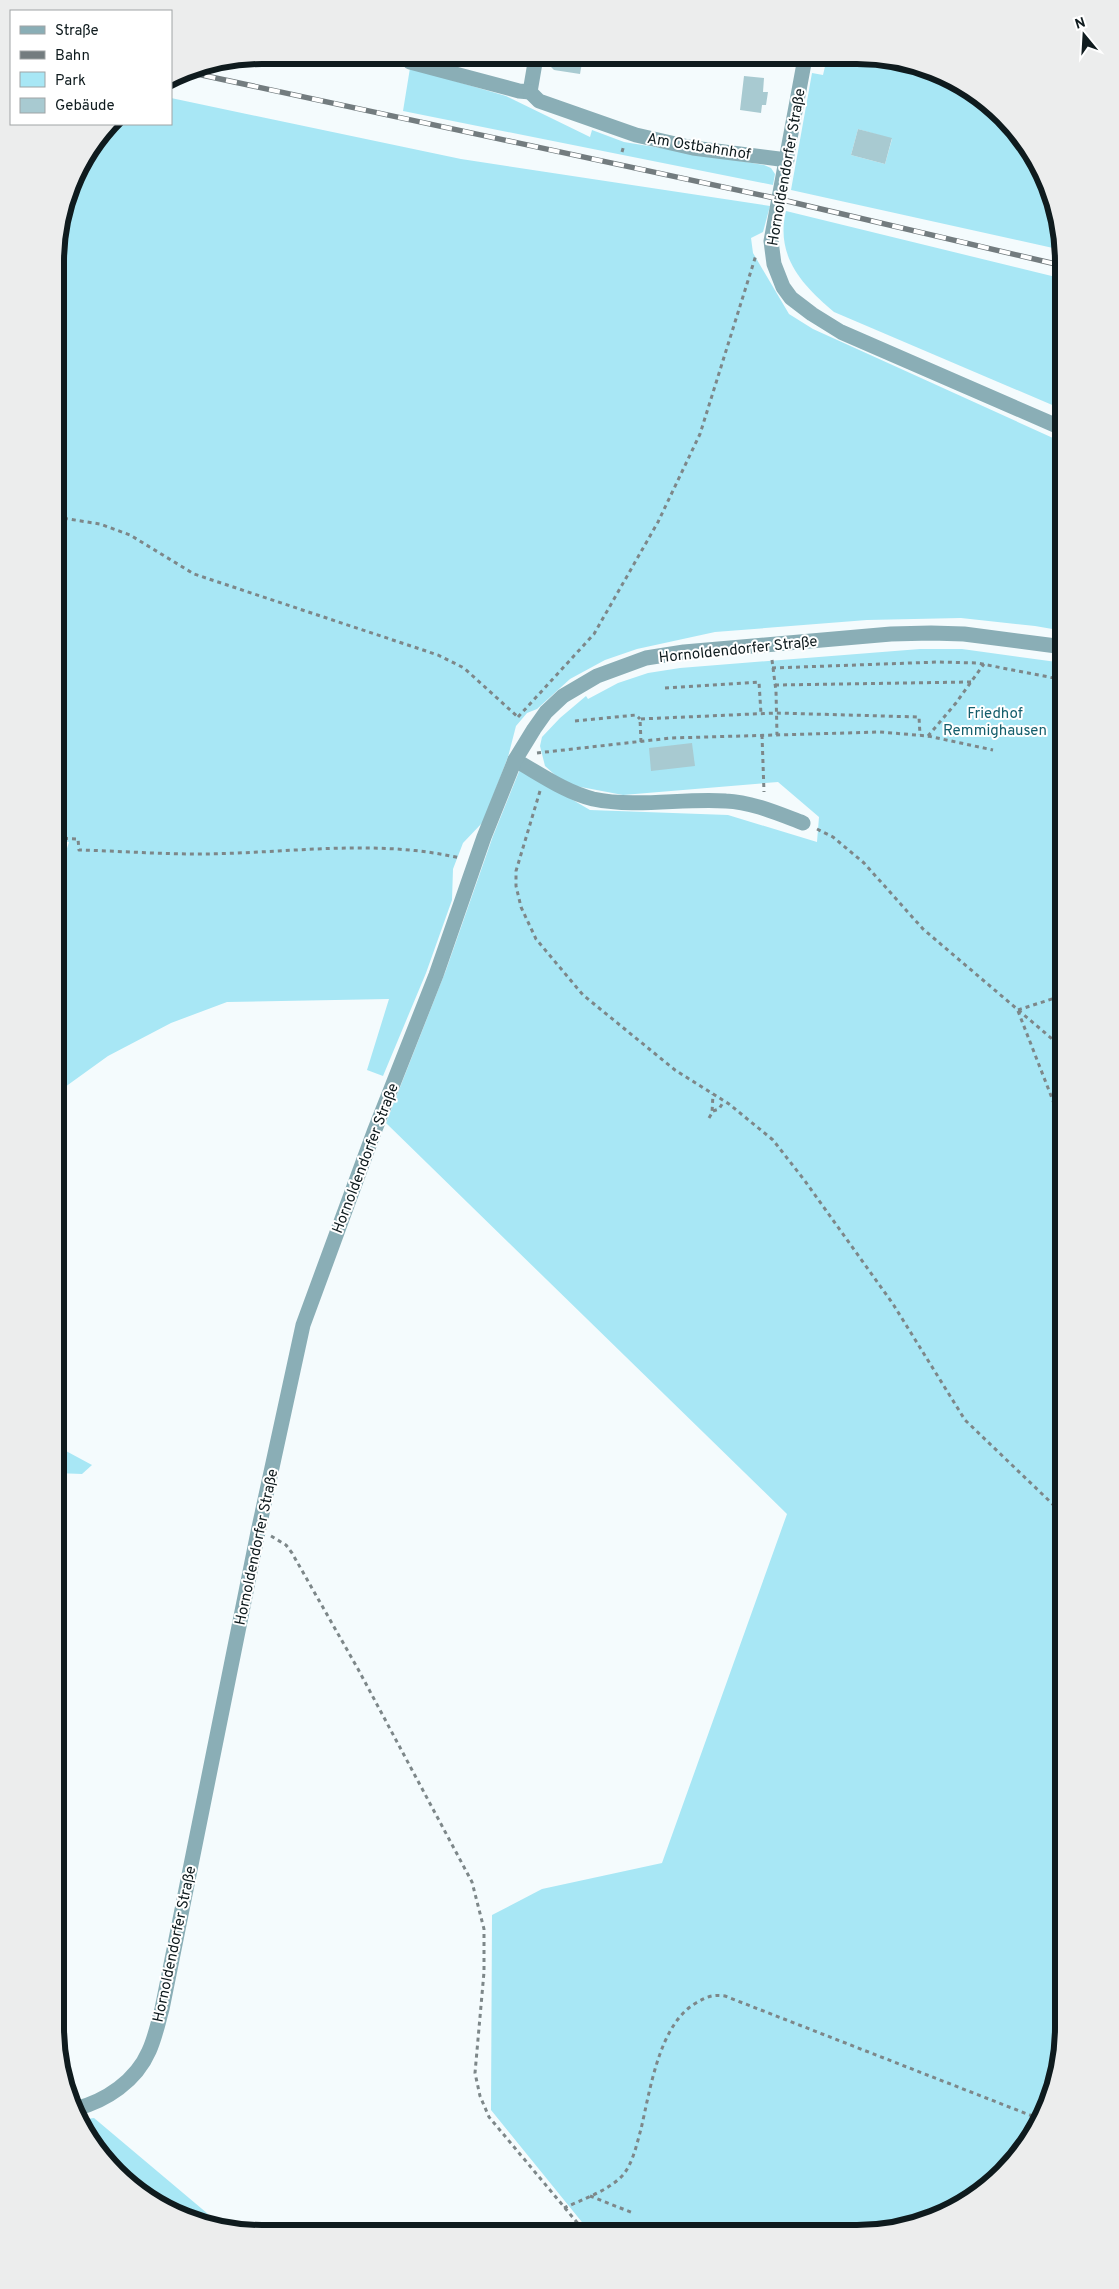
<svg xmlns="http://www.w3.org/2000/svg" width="1119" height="2289" font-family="Overpass,sans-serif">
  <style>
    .green { fill: #a8e7f5; fill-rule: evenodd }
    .building { fill: #a8cad1 }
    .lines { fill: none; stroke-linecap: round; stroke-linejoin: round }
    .path { stroke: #7d8789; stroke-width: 3; stroke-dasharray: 4 4; stroke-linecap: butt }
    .minor { stroke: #8aaeb6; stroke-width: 15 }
    .rail-casing { stroke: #737c7f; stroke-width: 5.5 }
    .rail { stroke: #fff; stroke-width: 4; stroke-dasharray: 11; stroke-linecap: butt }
    .labels { text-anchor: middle; stroke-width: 4; stroke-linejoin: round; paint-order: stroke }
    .street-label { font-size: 15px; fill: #0f1b1e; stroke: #fff }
    .park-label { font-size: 15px; fill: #145e6c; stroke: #fff }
    .rim { fill: none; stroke: #0f1b1e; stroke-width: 6 }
  </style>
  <rect width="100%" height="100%" fill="#f4fbfd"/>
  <!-- green -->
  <g class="green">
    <path d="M827 58 897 59 949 76 994 107 1036 158 1057 208 1062 250 791 190 812 73 823 75ZM858 129 892 139 885 164 851 155Z"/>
    <path d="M410 68 506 96 590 137 592 130 624 142 764 165 771 168 775 174 773 185 403 111Z"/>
    <path d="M171 98 461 159 770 206 763 232 751 238 753 253 789 314 813 329 1064 443V631L1035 626 961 618 867 620 715 632 637 649 605 660 570 679 537 709 527 713 516 726 508 757 483 822 463 843 453 869 452 900 426 973 383 1076 367 1070 389 999 227 1002 171 1023 108 1056 65 1087 56 1079V884L69 842 56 840 57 235 76 170 112 124H171Z"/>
    <path d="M786 211 1064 279V410L834 312C802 285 775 256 786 211Z"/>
    <path d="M920 649H962L1064 663V2041L1048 2106 1013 2163 972 2199 911 2227 857 2234 590 2232 491 2110 492 1915 542 1889 662 1863 787 1514 386 1123 446 970 493 836 520 769 590 810 728 815 817 842 819 817 778 782 623 795 565 784 545 766 540 746 542 737 560 718 586 696 588 699 618 683 648 673 680 668Z"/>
    <path d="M56 1450 66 1451 92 1465 82 1474 56 1473Z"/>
    <path d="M94 2118 227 2230 171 2213 125 2182 90 2142 80 2120Z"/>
  </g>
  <!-- building -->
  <g class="building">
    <path d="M552 57H583L580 74 554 70 550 66Z"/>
    <path d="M744 76 764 78 763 92H768L766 105H762L761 113 740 110Z"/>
    <path d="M858 129 892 138 885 164 851 155Z"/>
    <path d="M692 743 695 766 651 771 649 748Z"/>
  </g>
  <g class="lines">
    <!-- path -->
    <g class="path">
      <path d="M622 152 624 145"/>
      <path d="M56 517 100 524 130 535 194 574 438 655 464 668 519 718"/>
      <path d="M772 660 776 691 777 735"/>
      <path d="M772 668 939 662 977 663 1064 680"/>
      <path d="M775 685 971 682"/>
      <path d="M665 688 759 682 761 714"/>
      <path d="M518 717 594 634 658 522 700 434 756 255"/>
      <path d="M575 721 636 715 640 719"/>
      <path d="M762 735 764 792"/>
      <path d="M928 736 993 750"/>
      <path d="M641 742 640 719 776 713 919 717 920 735"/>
      <path d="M537 753 671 738 880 732 928 736 956 703 984 664"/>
      <path d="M540 791 516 871V886L521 907 536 939 583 995 675 1070 729 1104 773 1140 805 1181 893 1304 965 1420 1064 1515"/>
      <path d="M817 829 833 837 864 863 923 929 1064 1049"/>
      <path d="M56 838 78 839 79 850C118 851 158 854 197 854 284 854 374 838 460 858"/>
      <path d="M1018 1010 1064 995"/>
      <path d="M1018 1011 1064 1129"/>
      <path d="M713 1111 719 1109 724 1101"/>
      <path d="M709 1118 712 1113 713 1094"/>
      <path d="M271 1536 286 1545 292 1553 358 1669 472 1882 484 1929V1972L475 2073 480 2096 489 2117 585 2232"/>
      <path d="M590 2196 633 2213"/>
      <path d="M564 2208C583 2199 608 2191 623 2175 633 2163 637 2143 641 2129 650 2091 659 2024 696 2003 706 1997 713 1994 725 1996L1040 2119"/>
    </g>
    <!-- minor -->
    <g class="minor">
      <path d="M805 58 771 241 774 264 783 287 791 298 812 314 841 332 1064 429"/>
      <path d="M410 62 519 91 530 92 536 57"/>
      <path d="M530 92 539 101 636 135 693 148 787 160"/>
      <path d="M515 760C540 774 565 792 593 799 637 808 682 798 726 801 752 802 779 814 803 823"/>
      <path d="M75 2109C106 2101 136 2081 149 2051 155 2038 158 2023 162 2009L258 1532 303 1325 374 1132 436 975 484 837 515 760 534 729 546 712 563 696 597 676 646 658 684 652 891 634 931 633 964 634 1064 647"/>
    </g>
    <defs>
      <path id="rail" d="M183 71 770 197 1064 266"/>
    </defs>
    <!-- rail casing -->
    <use href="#rail" class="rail-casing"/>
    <!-- rail -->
    <use href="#rail" class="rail"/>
  </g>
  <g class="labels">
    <!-- street labels -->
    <g class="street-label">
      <text transform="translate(699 146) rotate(9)" y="5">Am Ostbahnhof</text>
      <text transform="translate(786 167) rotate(-80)" y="5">Hornoldendorfer Straße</text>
      <text transform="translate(738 649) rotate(-6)" y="5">Hornoldendorfer Straße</text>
      <text transform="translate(365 1158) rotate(-69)" y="5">Hornoldendorfer Straße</text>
      <text transform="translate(256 1547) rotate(-78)" y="5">Hornoldendorfer Straße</text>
      <text transform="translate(174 1944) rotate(-78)" y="5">Hornoldendorfer Straße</text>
    </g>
    <!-- park labels -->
    <g class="park-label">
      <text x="995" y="718">Friedhof<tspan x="995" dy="17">Remmighausen</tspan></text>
    </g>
  </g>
  <!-- crop -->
  <path d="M0 0H1119V2289H0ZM262 64H857A198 198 0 0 1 1055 262V2027A198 198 0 0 1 857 2225H262A198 198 0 0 1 64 2027V262A198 198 0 0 1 262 64Z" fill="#eceded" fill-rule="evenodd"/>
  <path class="rim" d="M262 64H857A198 198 0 0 1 1055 262V2027A198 198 0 0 1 857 2225H262A198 198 0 0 1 64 2027V262A198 198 0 0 1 262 64Z"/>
  <!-- legend -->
  <rect x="10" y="10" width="162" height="115" fill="#ffffff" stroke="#9fa4a5"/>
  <rect x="20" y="26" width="25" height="8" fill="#8aaeb6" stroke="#9fa4a5"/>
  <text x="55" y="35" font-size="15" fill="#0f1b1e">Straße</text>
  <rect x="20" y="51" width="25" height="8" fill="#737c7f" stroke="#9fa4a5"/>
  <text x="55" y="60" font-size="15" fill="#0f1b1e">Bahn</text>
  <rect x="20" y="72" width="25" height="15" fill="#a8e7f5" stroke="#9fa4a5"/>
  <text x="55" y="85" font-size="15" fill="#0f1b1e">Park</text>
  <rect x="20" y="98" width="25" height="15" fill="#a8cad1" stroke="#9fa4a5"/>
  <text x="55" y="110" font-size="15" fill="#0f1b1e">Gebäude</text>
  <!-- north arrow -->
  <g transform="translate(1084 35) rotate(342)" stroke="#ffffff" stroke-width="4" paint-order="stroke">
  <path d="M0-4L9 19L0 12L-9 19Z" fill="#0f1b1e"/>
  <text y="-8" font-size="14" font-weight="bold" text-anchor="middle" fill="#0f1b1e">N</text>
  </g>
</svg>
